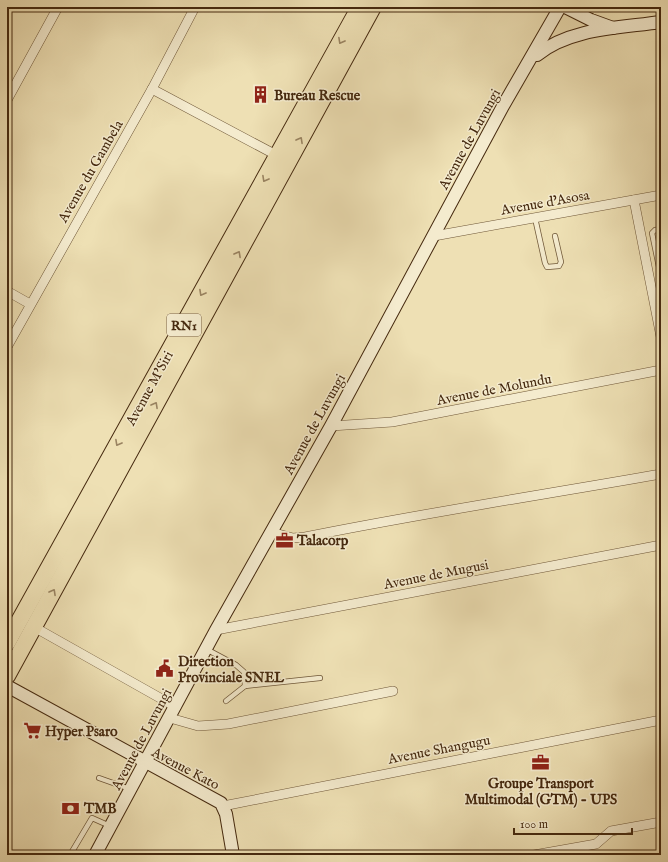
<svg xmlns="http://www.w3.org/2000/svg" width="668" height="862" font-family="'IM FELL English',serif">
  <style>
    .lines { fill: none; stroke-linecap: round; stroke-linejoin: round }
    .lane-casing { stroke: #6f5738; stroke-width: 6 }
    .street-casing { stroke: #6f5738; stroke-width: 10 }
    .secondary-casing { stroke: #45290f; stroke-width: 14 }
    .highway-casing { stroke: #45290f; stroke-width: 18 }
    .lane { stroke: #f4ebce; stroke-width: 4.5 }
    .street { stroke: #f4ebce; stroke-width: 9 }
    .secondary { stroke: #f4ebce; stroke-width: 12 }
    .highway { stroke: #eee0b4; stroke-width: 16 }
    .oneway { stroke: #9a8462 }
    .labels { text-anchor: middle; stroke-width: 3; stroke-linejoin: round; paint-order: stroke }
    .shield { fill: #f4ebce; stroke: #7a6348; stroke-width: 1 }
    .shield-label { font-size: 13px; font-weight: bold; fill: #45290f }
    .poi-label { font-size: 14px; font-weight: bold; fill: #45290f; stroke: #f4ebce; text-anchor: start }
    .street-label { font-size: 14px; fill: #45290f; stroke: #f4ebce }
  </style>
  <rect width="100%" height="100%" fill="#eee0b4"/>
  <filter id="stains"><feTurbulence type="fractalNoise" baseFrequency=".005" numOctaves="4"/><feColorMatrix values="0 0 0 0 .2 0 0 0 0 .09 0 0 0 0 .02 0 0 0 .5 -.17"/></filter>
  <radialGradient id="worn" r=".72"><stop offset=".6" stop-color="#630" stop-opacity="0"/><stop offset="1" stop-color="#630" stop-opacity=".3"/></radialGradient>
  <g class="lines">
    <defs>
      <g id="lane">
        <path d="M535 218 545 263 547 267 559 266 561 262 555 236"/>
        <path d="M661 229 655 230 652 233 659 267 661 268"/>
        <path d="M206 649 236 665 244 672 245 686 226 701"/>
        <path d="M245 686 320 678"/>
        <path d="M99 778 130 789"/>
        <path d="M70 855 92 818 110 826"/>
      </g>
      <g id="street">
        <path d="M152 89 278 156"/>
        <path d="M7 100 58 7"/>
        <path d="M634 200 661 337"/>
        <path d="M434 236 661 195"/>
        <path d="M7 291 30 304"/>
        <path d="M7 347 152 89 195 7"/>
        <path d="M331 426 392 422 661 370"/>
        <path d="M271 532 293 538 305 537C423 513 542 495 661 474"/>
        <path d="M34 627 176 707"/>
        <path d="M216 630 661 545"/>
        <path d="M170 718 198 726 228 724 393 691"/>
        <path d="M223 806 661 720"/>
        <path d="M461 855H469"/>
        <path d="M534 855 596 844 611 831 661 822"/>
      </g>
      <g id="secondary">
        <path d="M565 7 591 20 613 28"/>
        <path d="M537 55C570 28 620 28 661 22"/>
        <path d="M7 686 221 803 226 814 233 855"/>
        <path d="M95 855 216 630 331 426 503 106 560 7"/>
      </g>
      <g id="highway">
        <path d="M7 643 358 10"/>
        <path d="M7 676 373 7"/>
      </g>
    </defs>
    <!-- lane casing -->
    <use href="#lane" class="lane-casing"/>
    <!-- street casing -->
    <use href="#street" class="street-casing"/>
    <!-- secondary casing -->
    <use href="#secondary" class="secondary-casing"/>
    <!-- highway casing -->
    <use href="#highway" class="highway-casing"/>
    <!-- lane -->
    <use href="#lane" class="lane"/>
    <!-- street -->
    <use href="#street" class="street"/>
    <!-- secondary -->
    <use href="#secondary" class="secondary"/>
    <!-- highway -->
    <use href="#highway" class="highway"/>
  </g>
  <!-- one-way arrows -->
  <defs><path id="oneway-chevron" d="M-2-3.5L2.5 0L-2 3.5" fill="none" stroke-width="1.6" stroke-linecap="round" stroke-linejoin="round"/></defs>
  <g class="oneway">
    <use href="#oneway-chevron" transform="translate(341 41) rotate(119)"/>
    <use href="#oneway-chevron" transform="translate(300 140) rotate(-61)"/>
    <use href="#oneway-chevron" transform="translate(265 179) rotate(119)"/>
    <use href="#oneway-chevron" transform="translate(238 254) rotate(-61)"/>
    <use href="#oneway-chevron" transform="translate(202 293) rotate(119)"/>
    <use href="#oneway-chevron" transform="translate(155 405) rotate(-61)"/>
    <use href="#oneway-chevron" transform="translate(118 443) rotate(119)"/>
    <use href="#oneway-chevron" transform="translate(53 592) rotate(-61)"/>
  </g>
  <!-- icons -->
  <defs>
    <symbol id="building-bare" viewBox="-9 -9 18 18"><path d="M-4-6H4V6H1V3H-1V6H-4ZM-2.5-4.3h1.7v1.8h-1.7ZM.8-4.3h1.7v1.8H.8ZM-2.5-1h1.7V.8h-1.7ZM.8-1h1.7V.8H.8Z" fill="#8f2418" stroke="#f4ebce" stroke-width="2.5" paint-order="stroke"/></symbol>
    <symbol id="office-bare" viewBox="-9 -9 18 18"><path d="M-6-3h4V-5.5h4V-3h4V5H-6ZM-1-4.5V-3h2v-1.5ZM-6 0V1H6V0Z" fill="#8f2418" stroke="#f4ebce" stroke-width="2.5" paint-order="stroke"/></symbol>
    <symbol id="civic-bare" viewBox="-9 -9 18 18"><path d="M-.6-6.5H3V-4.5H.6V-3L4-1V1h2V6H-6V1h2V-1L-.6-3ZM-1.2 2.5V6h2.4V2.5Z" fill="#8f2418" stroke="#f4ebce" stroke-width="2.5" paint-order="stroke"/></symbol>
    <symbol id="supermarket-bare" viewBox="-9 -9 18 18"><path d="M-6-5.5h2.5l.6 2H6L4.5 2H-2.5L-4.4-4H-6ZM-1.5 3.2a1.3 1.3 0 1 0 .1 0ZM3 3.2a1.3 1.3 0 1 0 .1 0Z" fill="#8f2418" stroke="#f4ebce" stroke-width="2.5" paint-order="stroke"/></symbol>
    <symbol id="bank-bare" viewBox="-9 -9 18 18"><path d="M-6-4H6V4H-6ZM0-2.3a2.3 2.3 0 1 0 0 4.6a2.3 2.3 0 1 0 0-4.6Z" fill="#8f2418" stroke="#f4ebce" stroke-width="2.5" paint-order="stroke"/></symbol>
  </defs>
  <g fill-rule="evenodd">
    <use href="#building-bare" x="248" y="82" width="25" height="25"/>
    <use href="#office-bare" x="272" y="528" width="25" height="25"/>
    <use href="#civic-bare" x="152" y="656" width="25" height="25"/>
    <use href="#supermarket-bare" x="20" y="718" width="25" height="25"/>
    <use href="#office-bare" x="528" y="750" width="25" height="25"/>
    <use href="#bank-bare" x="58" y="796" width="25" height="25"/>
  </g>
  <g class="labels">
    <!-- shield labels -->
    <rect class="shield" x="167" y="314" width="34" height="22" rx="3"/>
    <g class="shield-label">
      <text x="184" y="330">RN1</text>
    </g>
    <!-- poi labels -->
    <g class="poi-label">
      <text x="274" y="100">Bureau Rescue</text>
      <text x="297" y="545">Talacorp</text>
      <text x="178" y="666">Direction<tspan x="178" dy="16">Provinciale SNEL</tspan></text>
      <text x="45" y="736">Hyper Psaro</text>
      <text x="541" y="788" text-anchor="middle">Groupe Transport<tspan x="541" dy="16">Multimodal (GTM) - UPS</tspan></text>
      <text x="84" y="813">TMB</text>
    </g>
    <!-- street labels -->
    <g class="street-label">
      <text transform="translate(469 139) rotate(-61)" y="5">Avenue de Luvungi</text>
      <text transform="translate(90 171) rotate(-60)" y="5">Avenue du Gambela</text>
      <text transform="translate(545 202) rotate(-10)" y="5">Avenue d'Asosa</text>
      <text transform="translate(149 388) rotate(-61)" y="5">Avenue M'Siri</text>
      <text transform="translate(494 389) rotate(-11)" y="5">Avenue de Molundu</text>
      <text transform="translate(314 424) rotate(-61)" y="5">Avenue de Luvungi</text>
      <text transform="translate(436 574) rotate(-11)" y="5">Avenue de Mugusi</text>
      <text transform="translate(141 739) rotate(-62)" y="5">Avenue de Luvungi</text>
      <text transform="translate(439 749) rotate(-11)" y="5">Avenue Shangugu</text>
      <text transform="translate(186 768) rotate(28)" y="5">Avenue Kato</text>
    </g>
  </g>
  <!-- margin -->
  <rect width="668" height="862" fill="none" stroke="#eee0b4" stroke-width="24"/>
  <rect x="8" y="8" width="652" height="846" fill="none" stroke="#45290f" stroke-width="2"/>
  <rect x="12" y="12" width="644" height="838" fill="none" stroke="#45290f"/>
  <!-- scale -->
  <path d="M514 828v6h118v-6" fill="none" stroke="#45290f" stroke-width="2"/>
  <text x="520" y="828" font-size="12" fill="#45290f" stroke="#f4ebce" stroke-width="3" paint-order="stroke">100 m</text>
  <rect width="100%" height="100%" filter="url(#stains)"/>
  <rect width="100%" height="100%" fill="url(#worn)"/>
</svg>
